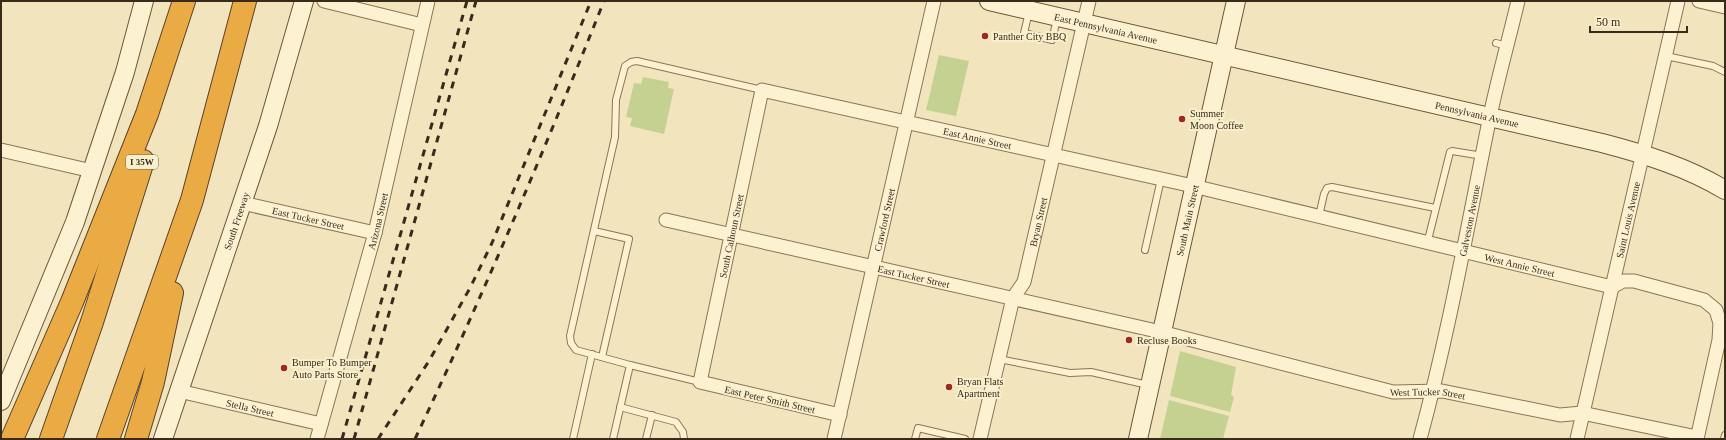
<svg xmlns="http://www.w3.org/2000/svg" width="1726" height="440" font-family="'Times New Roman',serif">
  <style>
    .green { fill: #c5d190 }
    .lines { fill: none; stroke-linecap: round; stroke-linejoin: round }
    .lane-casing { stroke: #8b7555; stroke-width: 8 }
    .street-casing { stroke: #8b7555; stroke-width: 15 }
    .secondary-casing { stroke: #6d5638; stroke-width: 20 }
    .highway-casing { stroke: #58422a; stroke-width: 24 }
    .lane { stroke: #fcf2d1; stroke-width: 6 }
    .street { stroke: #fcf2d1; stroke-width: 13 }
    .secondary { stroke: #fcf2d1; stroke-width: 18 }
    .highway { stroke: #eaab45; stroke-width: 22 }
    .rail { stroke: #392b1b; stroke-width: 3; stroke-dasharray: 7 7; stroke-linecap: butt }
    .poi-dot { fill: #a0261f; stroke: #f8efcd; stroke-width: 1.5 }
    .labels { text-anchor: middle; stroke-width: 4; stroke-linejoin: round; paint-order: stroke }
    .shield { fill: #f8efcd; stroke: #726650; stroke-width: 1 }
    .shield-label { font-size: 9px; font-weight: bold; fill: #392b1b }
    .street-label { font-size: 10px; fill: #392b1b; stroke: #f8efcd }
    .poi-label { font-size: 10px; fill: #392b1b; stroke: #f8efcd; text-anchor: start }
  </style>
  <rect width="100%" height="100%" fill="#f2e5bd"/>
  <!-- green -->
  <g class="green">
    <path d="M939 55 969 61 956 116 926 110Z"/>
    <path d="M643 77 669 82 668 88 674 89 664 134 630 126 632 118 626 117 634 83 641 84Z"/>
    <path d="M1180 351 1236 367 1231 395 1234 397 1230 412 1170 396Z"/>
    <path d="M1169 400 1229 416 1223 439H1160Z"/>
  </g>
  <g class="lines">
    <defs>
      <g id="lane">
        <path d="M1029 12 1024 33 1052 40 1057 19"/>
        <path d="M1496 43 1507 46"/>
        <path d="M1666 56 1713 66 1725 72"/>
        <path d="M1319 216 1324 194 1327 188 1332 187 1435 208"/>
        <path d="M594 231 629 239 602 357"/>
        <path d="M1427 244 1450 152 1452 151 1483 156"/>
        <path d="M1145 250 1161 179"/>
        <path d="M999 359 1070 373 1091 372 1148 385"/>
        <path d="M630 365 576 350 571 343 570 336 615 137 616 100 625 66 631 62 637 61 762 90"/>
        <path d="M620 407 676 422 683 432 684 439"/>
        <path d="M573 439 592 354"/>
        <path d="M613 439 630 365 700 382"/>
        <path d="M646 439 652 415"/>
        <path d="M915 439 918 428 965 439"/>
        <path d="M1724 439 1725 435"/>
      </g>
      <g id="street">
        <path d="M324 1 422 25"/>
        <path d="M1699 1 1725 7"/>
        <path d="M1 150 92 171"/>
        <path id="s1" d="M242 203 375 233"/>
        <path id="s2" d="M666 220 1161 332 1393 392 1442 391 1560 415 1582 413 1697 437"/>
        <path id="s3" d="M179 391 321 424"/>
        <path id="s4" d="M840 415 700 382 762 90 1193 186 1612 287 1623 281H1634L1704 300 1716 310 1720 323 1719 340 1697 439"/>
        <path id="s5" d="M317 439 375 233 428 1"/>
        <path id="s6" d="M834 439 934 1"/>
        <path id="s7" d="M980 439 1013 298 1024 282 1089 1"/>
        <path id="s8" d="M1420 439C1449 332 1468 224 1490 116 1498 78 1509 39 1518 1"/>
        <path id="s9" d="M1577 439 1678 1"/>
      </g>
      <g id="secondary">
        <path id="s10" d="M989 1 1602 143C1644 154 1687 167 1725 190"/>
        <path d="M1 401 75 222 125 72 144 1"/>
        <path id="s11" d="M163 439 268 126 304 1"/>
        <path id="s12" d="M1138 439 1236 1"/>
      </g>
      <g id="highway">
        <path d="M12 439 72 302 147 114 184 1"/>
        <path d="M51 439 92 322 143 161"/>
        <path d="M108 439 192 200 245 1"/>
        <path d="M136 439 153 382 172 293"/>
      </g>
    </defs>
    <!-- lane casing -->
    <use href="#lane" class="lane-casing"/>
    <!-- street casing -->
    <use href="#street" class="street-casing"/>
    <!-- secondary casing -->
    <use href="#secondary" class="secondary-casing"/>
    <!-- highway casing -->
    <use href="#highway" class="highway-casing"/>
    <!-- lane -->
    <use href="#lane" class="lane"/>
    <!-- street -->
    <use href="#street" class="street"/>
    <!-- secondary -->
    <use href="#secondary" class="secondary"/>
    <!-- highway -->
    <use href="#highway" class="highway"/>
    <!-- rail -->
    <g class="rail">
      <path d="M342 439 467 1"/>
      <path d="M354 439 476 1"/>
      <path d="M378 439 429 361 470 288 492 243 591 1"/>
      <path d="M415 439C483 295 545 149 604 1"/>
    </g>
  </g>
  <!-- markers -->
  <g class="poi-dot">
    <circle cx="985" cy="36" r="4"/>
    <circle cx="1182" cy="119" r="4"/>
    <circle cx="1129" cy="340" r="4"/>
    <circle cx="284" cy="368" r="4"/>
    <circle cx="949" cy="387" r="4"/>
  </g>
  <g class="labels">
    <!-- shield labels -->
    <rect class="shield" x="126" y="155" width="32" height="14" rx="3"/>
    <g class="shield-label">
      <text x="142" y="165">I 35W</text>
    </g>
    <!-- street labels -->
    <g class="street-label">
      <text dy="4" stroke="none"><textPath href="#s10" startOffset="120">East Pennsylvania Avenue</textPath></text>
      <text dy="4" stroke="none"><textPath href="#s10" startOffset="501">Pennsylvania Avenue</textPath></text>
      <text dy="4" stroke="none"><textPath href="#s4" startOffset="663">East Annie Street</textPath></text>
      <text dy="4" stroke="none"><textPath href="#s1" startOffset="68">East Tucker Street</textPath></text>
      <text dy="4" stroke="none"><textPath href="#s6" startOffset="225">Crawford Street</textPath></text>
      <text dy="4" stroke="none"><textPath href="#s12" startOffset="224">South Main Street</textPath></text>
      <text dy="4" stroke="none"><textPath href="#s8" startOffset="224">Galveston Avenue</textPath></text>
      <text dy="4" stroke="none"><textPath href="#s9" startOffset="225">Saint Louis Avenue</textPath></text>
      <text dy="4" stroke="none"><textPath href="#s11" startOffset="230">South Freeway</textPath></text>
      <text dy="4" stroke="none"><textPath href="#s5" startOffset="226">Arizona Street</textPath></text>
      <text dy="4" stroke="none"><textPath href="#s7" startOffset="226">Bryan Street</textPath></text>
      <text dy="4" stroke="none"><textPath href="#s4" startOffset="293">South Calhoun Street</textPath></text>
      <text dy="4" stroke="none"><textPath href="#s4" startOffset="1220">West Annie Street</textPath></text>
      <text dy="4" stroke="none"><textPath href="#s2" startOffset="254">East Tucker Street</textPath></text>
      <text dy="4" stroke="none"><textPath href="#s2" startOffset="782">West Tucker Street</textPath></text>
      <text transform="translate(770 399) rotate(13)" y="4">East Peter Smith Street</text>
      <text dy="4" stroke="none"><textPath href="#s3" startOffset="73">Stella Street</textPath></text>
    </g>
    <!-- poi labels -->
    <g class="poi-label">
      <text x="993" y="40">Panther City BBQ</text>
      <text x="1190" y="117">Summer<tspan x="1190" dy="12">Moon Coffee</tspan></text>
      <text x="1137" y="344">Recluse Books</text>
      <text x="292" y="366">Bumper To Bumper<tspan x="292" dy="12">Auto Parts Store</tspan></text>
      <text x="957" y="385">Bryan Flats<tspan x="957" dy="12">Apartment</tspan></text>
    </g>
  </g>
  <!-- border -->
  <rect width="1726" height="440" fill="none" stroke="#392b1b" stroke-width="4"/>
  <!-- scale -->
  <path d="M1590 26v6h97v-6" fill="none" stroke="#392b1b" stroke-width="2"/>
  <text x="1596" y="26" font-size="12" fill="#392b1b" stroke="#f8efcd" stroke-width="3" paint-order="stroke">50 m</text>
</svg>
